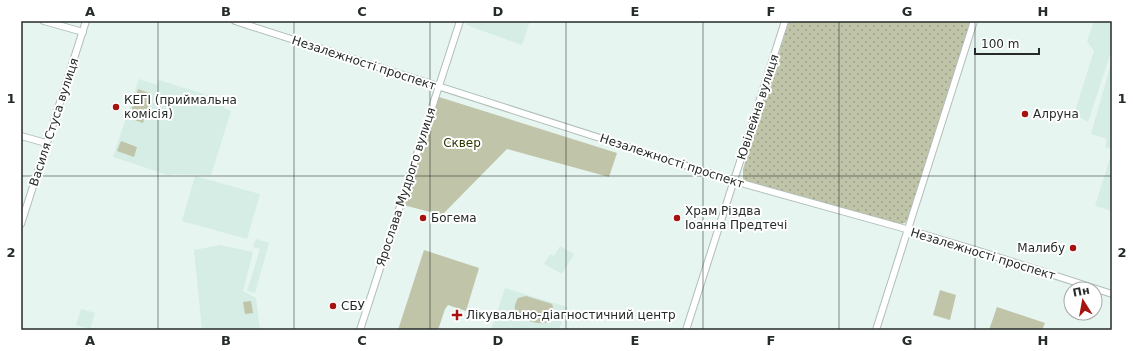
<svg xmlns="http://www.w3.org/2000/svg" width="1133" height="351" font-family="'DejaVu Sans',sans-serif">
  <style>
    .built { fill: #d5ede4 }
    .grass { fill: url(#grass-dots) }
    .park { fill: #c0c4a8 }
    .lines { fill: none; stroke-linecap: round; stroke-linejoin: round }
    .minor-casing { stroke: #b0beb9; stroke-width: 8 }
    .minor { stroke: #fff; stroke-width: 6 }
    .grid { fill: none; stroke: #252b29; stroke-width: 1; stroke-opacity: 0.55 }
    .poi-dot { fill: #a6120e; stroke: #fff; stroke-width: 1.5 }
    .labels { text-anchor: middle; stroke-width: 4; stroke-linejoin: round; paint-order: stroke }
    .street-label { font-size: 12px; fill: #252b29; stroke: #fff }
    .poi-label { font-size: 12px; fill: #252b29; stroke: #fff; text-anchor: start }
    .park-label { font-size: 12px; fill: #313600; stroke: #fff }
    .neatline { fill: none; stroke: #252b29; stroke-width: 1.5 }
    .grid-label { font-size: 13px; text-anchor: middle; font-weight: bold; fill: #252b29 }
  </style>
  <defs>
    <pattern id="grass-dots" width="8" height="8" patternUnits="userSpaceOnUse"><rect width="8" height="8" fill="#c0c4a8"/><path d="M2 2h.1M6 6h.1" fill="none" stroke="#9c9f89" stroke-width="1.8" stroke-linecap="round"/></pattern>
  </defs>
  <rect width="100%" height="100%" fill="#e6f5f0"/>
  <!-- built -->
  <g class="built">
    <path d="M468 21H530L522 45 466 25Z"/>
    <path d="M1094 21H1112V49L1088 122 1074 114 1094 51 1087 41Z"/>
    <path d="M1112 60V149L1105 147 1107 139 1091 134Z"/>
    <path d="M139 79 157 85 159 80 226 101 224 108 231 111 211 175 172 174 171 176 113 157Z"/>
    <path d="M1111 155H1112V211L1095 206Z"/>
    <path d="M195 176 260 194 247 239 182 221Z"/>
    <path d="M256 239 269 243 255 293 247 291 260 249 253 247Z"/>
    <path d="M220 245 253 252 243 291 256 298 260 330H202L194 250Z"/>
    <path d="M560 246 574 254 562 274 544 264 550 254 554 256Z"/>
    <path d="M505 288 567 307 559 330H491Z"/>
    <path d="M81 309 95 313 90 329 76 325Z"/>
  </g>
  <!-- grass -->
  <path class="grass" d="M789 21H971L908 219 905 223 900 224 743 180V169Z"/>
  <!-- park -->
  <g class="park">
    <path d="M138 89 152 94 143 123 129 118Z"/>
    <path d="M439 97 617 153 609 177 507 149 442 215 403 205Z"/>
    <path d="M121 141 137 147 134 157 117 151Z"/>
    <path d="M424 250 479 268 466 311 448 305 445 309 438 330H398Z"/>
    <path d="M940 290 956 295 950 320 933 315Z"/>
    <path d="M526 296 552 304C563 334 520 323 515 310 514 306 516 302 518 298Z"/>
    <path d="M251 301 253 313 245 314 243 302Z"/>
    <path d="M997 307 1045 323 1042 330H989Z"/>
  </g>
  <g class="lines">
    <defs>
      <g id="minor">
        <path d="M44 21 83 32"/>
        <path d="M235 21 734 181 899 227 979 251 1112 294"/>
        <path d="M21 136 46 143"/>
        <path d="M21 224 86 21"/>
        <path d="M360 330 460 21"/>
        <path d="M686 330 785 21"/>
        <path d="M876 330 974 21"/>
      </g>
    </defs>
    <!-- minor casing -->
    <use href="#minor" class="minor-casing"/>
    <!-- minor -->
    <use href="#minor" class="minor"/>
  </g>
  <!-- grid -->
  <path class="grid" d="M158 21V330M294 21V330M430 21V330M566 21V330M703 21V330M839 21V330M975 21V330M21 176H1112"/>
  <!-- markers -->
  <g class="poi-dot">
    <circle cx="116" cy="107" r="4"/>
    <circle cx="1025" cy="114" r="4"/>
    <circle cx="423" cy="218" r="4"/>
    <circle cx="677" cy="218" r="4"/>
    <circle cx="1073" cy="248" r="4"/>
    <circle cx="333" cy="306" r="4"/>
    <path d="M455 309h4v4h4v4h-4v4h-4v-4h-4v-4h4z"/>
  </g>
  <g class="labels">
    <!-- street labels -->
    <g class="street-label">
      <text transform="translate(364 63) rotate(18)" y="4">Незалежності проспект</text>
      <text transform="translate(758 107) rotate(-72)" y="4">Ювілейна вулиця</text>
      <text transform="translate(54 122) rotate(-72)" y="4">Василя Стуса вулиця</text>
      <text transform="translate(672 161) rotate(18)" y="4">Незалежності проспект</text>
      <text transform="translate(406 187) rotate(-72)" y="4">Ярослава Мудрого вулиця</text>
      <text transform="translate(983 254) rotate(17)" y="4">Незалежності проспект</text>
    </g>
    <!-- poi labels -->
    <g class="poi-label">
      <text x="124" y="104">КЕГІ (приймальна<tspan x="124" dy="14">комісія)</tspan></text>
      <text x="1033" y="118">Алруна</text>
      <text x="685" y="215">Храм Різдва<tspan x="685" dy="14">Іоанна Предтечі</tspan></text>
      <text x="431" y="222">Богема</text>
      <text x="1065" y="252" text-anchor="end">Малибу</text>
      <text x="341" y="310">СБУ</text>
      <text x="466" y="319">Лікувально-діагностичний центр</text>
    </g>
    <!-- park labels -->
    <g class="park-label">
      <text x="462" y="147">Сквер</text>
    </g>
  </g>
  <!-- border -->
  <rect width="1133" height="351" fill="none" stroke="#ffffff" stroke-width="44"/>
  <!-- north arrow -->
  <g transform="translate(1083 301) rotate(349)"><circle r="19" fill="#ffffff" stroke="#a8aaa9"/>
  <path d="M0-3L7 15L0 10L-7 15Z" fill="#a6120e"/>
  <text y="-6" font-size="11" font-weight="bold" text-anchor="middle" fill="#252b29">Пн</text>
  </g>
  <!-- scale -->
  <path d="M975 48v6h64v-6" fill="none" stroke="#252b29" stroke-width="2"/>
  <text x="981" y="48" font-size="12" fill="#252b29" stroke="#ffffff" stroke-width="3" paint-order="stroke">100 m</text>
  <rect x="22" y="22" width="1089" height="307" class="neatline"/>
  <g class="grid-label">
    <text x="90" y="16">A</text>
    <text x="226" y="16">B</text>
    <text x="362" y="16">C</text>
    <text x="498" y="16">D</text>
    <text x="635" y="16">E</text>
    <text x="771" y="16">F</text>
    <text x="907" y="16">G</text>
    <text x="1043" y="16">H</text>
    <text x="11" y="103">1</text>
    <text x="1122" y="103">1</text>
    <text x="11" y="257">2</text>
    <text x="1122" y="257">2</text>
    <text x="90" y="345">A</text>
    <text x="226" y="345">B</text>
    <text x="362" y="345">C</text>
    <text x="498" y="345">D</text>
    <text x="635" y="345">E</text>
    <text x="771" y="345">F</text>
    <text x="907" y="345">G</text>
    <text x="1043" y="345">H</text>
  </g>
</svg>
